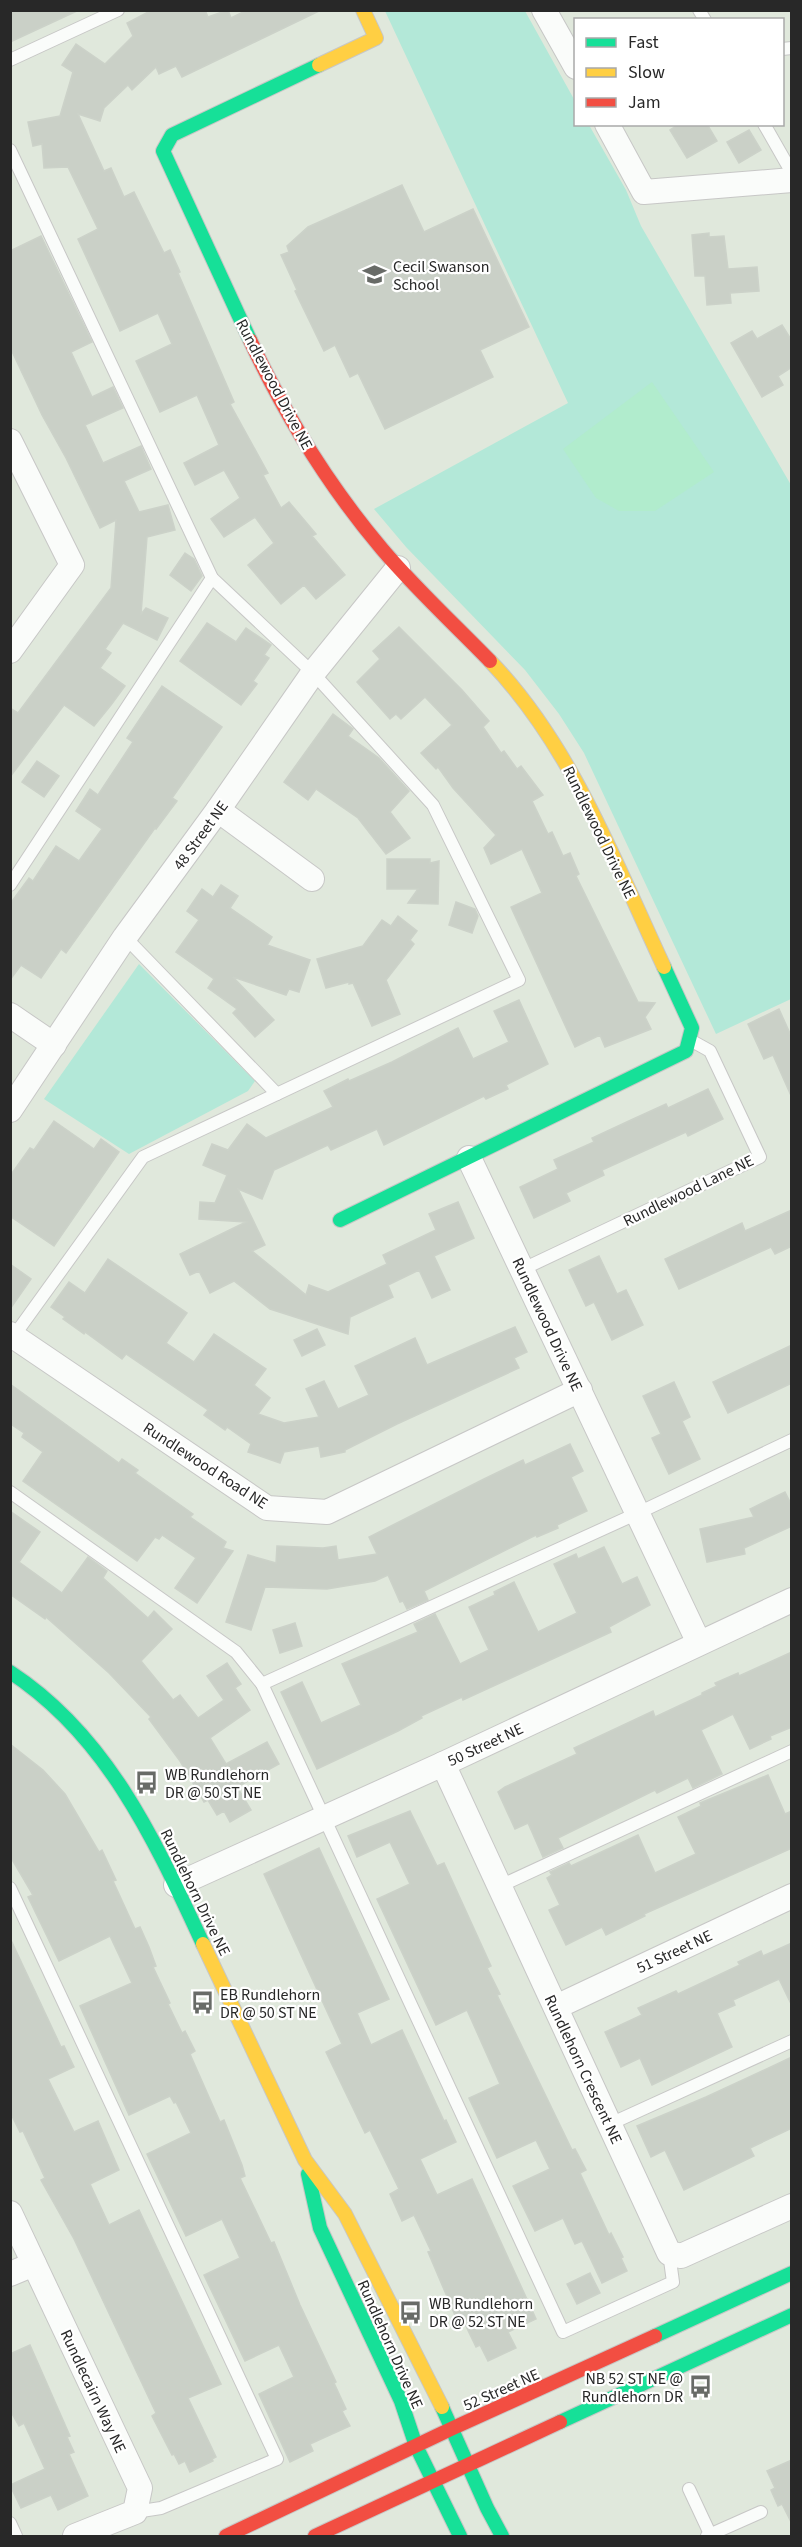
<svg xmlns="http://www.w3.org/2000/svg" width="802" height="2547" font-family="'Source Sans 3',sans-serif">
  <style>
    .green { fill: #b3e8d8 }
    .pitch { fill: #b1eccd }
    .building { fill: #cad0c7; stroke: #ccd2c9; stroke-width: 1.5 }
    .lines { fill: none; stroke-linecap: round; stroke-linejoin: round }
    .lane-casing { stroke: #c7c7c6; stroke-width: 14 }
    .street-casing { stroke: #c7c7c6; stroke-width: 26 }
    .fast-casing { stroke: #c7c7c6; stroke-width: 16 }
    .slow-casing { stroke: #c7c7c6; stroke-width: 16 }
    .jam-casing { stroke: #c7c7c6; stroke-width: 16 }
    .lane { stroke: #fafcfa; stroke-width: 12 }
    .street { stroke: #fafcfa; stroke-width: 24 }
    .fast { stroke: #16e098; stroke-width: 14 }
    .slow { stroke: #ffcf43; stroke-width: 14 }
    .jam { stroke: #f24e42; stroke-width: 14 }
    .labels { text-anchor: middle; stroke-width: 4.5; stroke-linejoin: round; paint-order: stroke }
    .poi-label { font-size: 16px; fill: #282828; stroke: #fff; text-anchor: start }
    .street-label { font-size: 16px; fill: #282828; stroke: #fff }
  </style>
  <rect width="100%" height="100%" fill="#e0e8dc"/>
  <!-- green -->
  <g class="green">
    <path d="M385 11H525L575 101 576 124 589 125 626 190 641 226 791 485V999L716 1034 584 753 559 714 525 670 406 547 374 509 568 403Z"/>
    <path d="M139 964 255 1081 248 1091 129 1154 44 1099Z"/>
  </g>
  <!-- pitch -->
  <path class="pitch" d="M652 382 714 472 655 511H619L596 498 563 449Z"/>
  <!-- building -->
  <g class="building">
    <path d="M10 10H79L10 42Z"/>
    <path d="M152 10H205L208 17 228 10 231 18 247 10H321L182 77 176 66 159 74 156 67 132 90 128 85 104 108 100 121 78 114 104 171 111 168 124 197 134 192 164 253 170 250 180 272 178 273 234 402 230 404 268 473 263 475 281 508 289 502 316 534 312 536 345 575 316 599 304 585 281 604 248 565 274 543 255 517 224 537 211 519 240 498 224 470 195 485 184 463 219 445 197 395 160 412 136 361 172 344 158 313 120 331 78 239 98 229 68 167 44 168 42 144 33 146 28 122 60 116 73 72 62 65 76 44 105 64 133 36 127 23Z"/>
    <path d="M679 124H707L717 141 687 158 670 130Z"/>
    <path d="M749 130 761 150 739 163 727 142Z"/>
    <path d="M402 185 424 232 473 209 529 327 480 350 493 377 385 429 358 373 350 377 335 345 324 351 295 291 297 290 281 255 289 252 287 246 308 227Z"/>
    <path d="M709 233V237L724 236 728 269 757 267 759 291 730 293 731 303 707 305 705 276H695L692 235Z"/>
    <path d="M41 236 92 342 71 352 92 397 113 387 123 408 85 425 103 463 141 446 151 469 124 481 139 512 168 505 175 530 147 537 141 614 146 608 168 618 157 640 123 623 105 649 111 653 100 668 125 686 111 705 94 726 64 705 10 777V708L18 713 111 588 116 520 100 528 66 458 42 415 10 347V251Z"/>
    <path d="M782 325 792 341V367L778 376 783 385 762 397 731 343 752 331 757 339Z"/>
    <path d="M185 553 194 559 202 576 191 591 170 575Z"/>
    <path d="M207 623 236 642 246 628 271 645 264 655 269 658 253 681 257 684 241 705 180 661Z"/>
    <path d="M399 627 462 690 489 721 483 727 501 753 504 751 517 769 521 766 543 795 532 801 548 834 552 832 563 856 570 853 579 874 576 876 638 1002 655 1003 645 1017 651 1029 605 1047 600 1035 575 1047 511 907 542 893 522 849 491 864 484 848 496 835 453 788 438 767 436 769 421 753 452 725 425 697 401 719 396 714 390 719 357 682 380 659 373 651Z"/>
    <path d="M162 686 222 727 172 798 177 801 156 829 155 828 66 953 61 949 41 978 21 965 10 980V904L29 878 33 881 56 846 79 861 102 829 76 811 90 789 98 795 133 742 127 738Z"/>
    <path d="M333 714 353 729 348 736 379 758 409 791 390 812 410 838 386 854 358 818 316 789 308 800 284 782Z"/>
    <path d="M37 761 59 776 44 797 22 782Z"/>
    <path d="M387 859H430V863L439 861 438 904 408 903 418 889H387Z"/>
    <path d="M221 885 238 896 230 908 272 937 267 945 310 960 299 992 289 989 286 995 233 977 274 1020 255 1037 233 1013 237 1009 208 988 214 979 176 952 199 920 187 911 202 889 213 897Z"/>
    <path d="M456 902 475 909 478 916 472 933 449 925Z"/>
    <path d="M398 916 417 931 410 940 414 944 386 980 400 1014 372 1026 353 983 349 984V982L326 988 317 959 363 946 382 920 391 926Z"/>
    <path d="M519 1000 548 1064 506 1085 508 1089 486 1099 484 1096 384 1145 377 1129 331 1150 328 1145 274 1170 262 1199 238 1189 265 1245 252 1251 306 1295 309 1285 328 1292 387 1264 383 1255 436 1230 429 1214 458 1202 474 1238 434 1256 450 1290 432 1298 419 1270 388 1285 393 1297 350 1317 348 1334 270 1309 234 1281 210 1293 199 1271 190 1275 180 1254 246 1222 199 1219 200 1202 215 1203 227 1175 203 1165 212 1144 228 1150 247 1124 266 1138 333 1107 324 1091 348 1079 349 1081 392 1062 458 1028 473 1059 509 1042 494 1011Z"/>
    <path d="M779 1009 792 1038V1098L773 1055 764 1059 748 1024Z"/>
    <path d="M708 1089 723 1119 688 1136 686 1132 602 1170 604 1175 566 1193 570 1201 534 1218 520 1187 558 1169 554 1160 594 1142 592 1138 631 1120 666 1104 668 1108Z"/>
    <path d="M54 1121 94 1149 101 1139 119 1152 54 1246 10 1216V1176L30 1148 34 1150Z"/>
    <path d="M792 1210V1246L775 1254 771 1247 679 1289 665 1259 742 1223 745 1231Z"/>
    <path d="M599 1256 617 1294 626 1290 643 1325 612 1340 594 1302 586 1306 569 1270Z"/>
    <path d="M108 1259 187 1313 166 1343 194 1362 214 1334 266 1369 254 1385 270 1398 258 1414 284 1423 319 1417 306 1389 324 1381 338 1409 369 1395 355 1366 415 1338 427 1365 515 1327 527 1352 514 1358 519 1368 397 1424 345 1450V1452L321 1457 319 1446 284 1452 280 1463 248 1452 251 1444 227 1427 225 1430 204 1415 208 1410 126 1354 122 1359 85 1332 84 1334 63 1319 65 1317 51 1307 69 1282 85 1293Z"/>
    <path d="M10 1264 31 1279 10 1309Z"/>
    <path d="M317 1329 325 1345 302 1356 294 1340Z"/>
    <path d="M792 1345V1383L728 1413 713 1382Z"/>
    <path d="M674 1382 690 1417 682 1421 700 1459 669 1474 652 1438 661 1434 643 1396Z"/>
    <path d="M10 1384 119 1463 122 1459 138 1470 135 1473 193 1514 190 1517 226 1542 223 1548 233 1551 197 1603 175 1588 196 1558 162 1535 159 1539 155 1537 137 1561 23 1481 43 1452 22 1437 24 1433 12 1425 10 1427Z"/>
    <path d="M570 1444 583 1471 571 1477 587 1511 557 1525 558 1528 537 1537 536 1535 424 1591 428 1600 407 1609 403 1601 400 1602 388 1575 375 1581 327 1589 265 1587 251 1630 226 1622 248 1555 276 1563 277 1546 323 1548 336 1546 338 1560 377 1554 369 1537 484 1479 523 1460 525 1465Z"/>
    <path d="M785 1492 792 1506V1526L744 1548 745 1554 707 1562 700 1529 754 1517 750 1509Z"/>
    <path d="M10 1511 40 1532 19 1562 62 1593 88 1557 107 1571 103 1578 148 1618 154 1611 172 1629 141 1661 173 1700 180 1695 198 1718 224 1700 207 1676 227 1663 241 1684 235 1688 250 1710 210 1738 226 1764 267 1742 279 1764 237 1787 251 1810 230 1822 224 1811 217 1815 208 1800 204 1802 180 1761 149 1719 151 1717 109 1673 46 1617 45 1619 10 1594Z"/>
    <path d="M604 1547 622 1584 637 1577 650 1605 609 1627 611 1632 463 1700 462 1697 421 1716 422 1718 398 1731 317 1769 281 1692 302 1682 321 1723 361 1705 342 1664 418 1632 414 1624 435 1614 460 1664 489 1650 469 1607 495 1595 494 1592 514 1582 538 1632 577 1613 554 1564 576 1554 578 1559Z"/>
    <path d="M295 1623 302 1646 280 1653 273 1630Z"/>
    <path d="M792 1652V1727L770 1736 771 1739 750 1749 733 1714 701 1730 722 1774 693 1788 688 1778 657 1793 655 1790 558 1838 563 1848 543 1857 528 1823 515 1829 498 1792 505 1787 577 1754 574 1748 653 1711 655 1717 702 1695V1693L717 1686 715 1683 738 1673 739 1676Z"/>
    <path d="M10 1744 43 1770 65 1794 99 1852 102 1850 116 1880 113 1881 135 1929 140 1927 149 1947 156 1966 153 1967 170 2003 168 2004 182 2033 185 2031 195 2051 190 2054 220 2122 224 2120 242 2165 245 2176 240 2178 271 2243 274 2242 300 2305 336 2382 334 2383 346 2409 342 2411 350 2426 310 2444 313 2451 290 2462 259 2394 294 2377 279 2345 245 2361 204 2275 240 2258 222 2219 186 2236 147 2154 191 2133 176 2102 174 2103 170 2096 129 2115 80 2006 132 1983 110 1936 59 1961 28 1897 33 1895 10 1856Z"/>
    <path d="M768 1775 785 1814 792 1811V1848L644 1914 645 1916 606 1935 602 1927 566 1945 549 1910 560 1905 547 1878 552 1875 550 1872 569 1863 571 1866 638 1835 655 1873 696 1854 678 1817 701 1806 700 1803Z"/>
    <path d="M410 1811 437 1866 444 1863 491 1966 487 1968 500 1994 497 1995 572 2150 575 2149 586 2170 580 2173 609 2235 611 2233 623 2257 621 2258 627 2271 602 2283 582 2241 575 2244 563 2218 535 2231 513 2186 550 2169 536 2140 497 2158 469 2098 500 2084 467 2010 436 2025 377 1899 410 1884 390 1842 357 1857 348 1836Z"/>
    <path d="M319 1848 389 1999 357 2013 371 2045 402 2030 444 2121 446 2120 456 2142 420 2159 437 2195 472 2179 536 2319 508 2332 516 2348 488 2361 480 2345 476 2347 462 2318 457 2320 428 2252 431 2251 414 2215 402 2221 390 2194 399 2189 370 2130 365 2133 326 2052 342 2044 264 1874Z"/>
    <path d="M10 1938 61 2047 64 2046 74 2067 48 2079 74 2132 98 2121 119 2170 90 2184 109 2225 139 2210 221 2384 188 2398 216 2457 212 2459 213 2461 190 2472 185 2461 179 2464 174 2454 172 2455 152 2416 156 2413 74 2239 41 2180 45 2178 23 2131 20 2132 10 2112Z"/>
    <path d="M792 1943V2006L779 1979 733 2000 735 2005 717 2013 732 2047 652 2085 640 2058 621 2067 605 2032 642 2015 638 2008 676 1991 678 1994 740 1965 738 1962 761 1951 763 1956Z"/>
    <path d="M792 2057V2128L750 2148 754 2156 684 2190 665 2150 651 2157 637 2126 706 2097Z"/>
    <path d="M590 2273 600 2293 577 2304 567 2284Z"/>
    <path d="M30 2345 70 2436 67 2437 74 2452 69 2454 88 2496 58 2510 51 2495 21 2508 10 2485 45 2469 24 2423 19 2426 10 2410V2354Z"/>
    <path d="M792 2460V2524L782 2504 778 2506 771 2490 775 2488 767 2471Z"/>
  </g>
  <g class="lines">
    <defs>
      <g id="lane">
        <path d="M699 10 705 20"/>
        <path d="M782 49 792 48"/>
        <path d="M10 60 118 10"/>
        <path d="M764 124 792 173"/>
        <path d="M10 150 212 578 313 673 433 805 519 980 143 1157 11 1340"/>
        <path d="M10 885 212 578"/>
        <path d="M125 937 277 1094"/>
        <path d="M523 1269 760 1157 710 1051 692 1041"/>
        <path d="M10 1492 236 1652 262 1684 563 2332 673 2282 669 2253"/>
        <path d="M262 1684 638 1513 792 1440"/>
        <path d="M500 1886 792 1751"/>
        <path d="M10 1888 277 2459 161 2508 135 2512"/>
        <path d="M610 2124 792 2041"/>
        <path d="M689 2489 711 2536"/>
        <path d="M10 2523 16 2536"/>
        <path d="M707 2536 761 2512"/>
      </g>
      <g id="street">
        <path d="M544 10 576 67"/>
        <path d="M607 124 644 192 792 180"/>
        <path d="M10 441 72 565 10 651"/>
        <path d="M218 810 312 879"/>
        <path d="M10 1015 54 1045"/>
        <path d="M10 1110 125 937 218 810 313 673 398 568"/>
        <path d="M469 1158 699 1643"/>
        <path d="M10 1334 267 1508 327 1512 580 1390"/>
        <path d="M443 1764 669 2253 681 2256 792 2206"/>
        <path d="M176 1885 443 1764 792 1600"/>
        <path d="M556 2007 792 1896"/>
        <path d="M10 2213 140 2488 135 2512 75 2536"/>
        <path d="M10 2274 34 2264"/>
      </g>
      <g id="fast">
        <path d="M250 340 163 151 172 135 319 65"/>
        <path d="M340 1220 686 1051 692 1028 664 967"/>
        <path d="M10 1672C108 1736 155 1841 203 1944"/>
        <path d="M308 2174 320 2228 401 2401 416 2446 460 2536"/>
        <path d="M655 2336 792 2273"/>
        <path d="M442 2407 487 2508 502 2536"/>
        <path d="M560 2422 792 2315"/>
      </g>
      <g id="slow">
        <path d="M319 65 376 38 363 10"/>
        <path d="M490 661C572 747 614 860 664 967"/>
        <path d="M203 1944 305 2160 345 2214 442 2407"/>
      </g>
      <g id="jam">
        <path d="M250 340C285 415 328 485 382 549 415 588 454 624 490 661"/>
        <path d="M226 2536 453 2428 655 2336"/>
        <path d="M315 2536 560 2422"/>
      </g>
    </defs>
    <!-- lane casing -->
    <use href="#lane" class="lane-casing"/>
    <!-- street casing -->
    <use href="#street" class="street-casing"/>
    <!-- fast casing -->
    <use href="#fast" class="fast-casing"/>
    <!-- slow casing -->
    <use href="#slow" class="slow-casing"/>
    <!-- jam casing -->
    <use href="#jam" class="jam-casing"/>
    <!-- lane -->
    <use href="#lane" class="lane"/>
    <!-- street -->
    <use href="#street" class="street"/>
    <!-- fast -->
    <use href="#fast" class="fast"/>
    <!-- slow -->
    <use href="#slow" class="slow"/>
    <!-- jam -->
    <use href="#jam" class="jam"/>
  </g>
  <!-- icons -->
  <defs>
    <symbol id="school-bare" viewBox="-9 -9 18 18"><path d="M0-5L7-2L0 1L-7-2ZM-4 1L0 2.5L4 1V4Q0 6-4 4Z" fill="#686b67" stroke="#fff" stroke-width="2.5" paint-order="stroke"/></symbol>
    <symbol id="bus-bare" viewBox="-9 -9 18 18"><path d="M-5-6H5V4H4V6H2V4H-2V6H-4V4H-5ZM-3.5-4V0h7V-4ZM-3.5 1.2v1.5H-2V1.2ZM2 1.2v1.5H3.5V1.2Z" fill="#686b67" stroke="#fff" stroke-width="2.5" paint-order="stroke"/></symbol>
  </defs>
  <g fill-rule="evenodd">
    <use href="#school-bare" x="358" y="258" width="33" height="33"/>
    <use href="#bus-bare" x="130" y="1766" width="33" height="33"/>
    <use href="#bus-bare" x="186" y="1986" width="33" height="33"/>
    <use href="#bus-bare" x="394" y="2296" width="33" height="33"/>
    <use href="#bus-bare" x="684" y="2370" width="33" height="33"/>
  </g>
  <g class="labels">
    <!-- poi labels -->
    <g class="poi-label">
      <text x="393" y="272">Cecil Swanson<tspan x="393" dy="18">School</tspan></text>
      <text x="165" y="1780">WB Rundlehorn<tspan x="165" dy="18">DR @ 50 ST NE</tspan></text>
      <text x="220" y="2000">EB Rundlehorn<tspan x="220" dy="18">DR @ 50 ST NE</tspan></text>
      <text x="429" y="2309">WB Rundlehorn<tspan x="429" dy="18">DR @ 52 ST NE</tspan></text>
      <text x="683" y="2384" text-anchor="end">NB 52 ST NE @<tspan x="683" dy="18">Rundlehorn DR</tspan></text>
    </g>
    <!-- street labels -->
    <g class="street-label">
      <text transform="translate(275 384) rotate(62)" y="6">Rundlewood Drive NE</text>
      <text transform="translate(600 832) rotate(64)" y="6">Rundlewood Drive NE</text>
      <text transform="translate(200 835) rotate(-54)" y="6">48 Street NE</text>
      <text transform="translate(688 1190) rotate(-26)" y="6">Rundlewood Lane NE</text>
      <text transform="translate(548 1324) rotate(65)" y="6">Rundlewood Drive NE</text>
      <text transform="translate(206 1465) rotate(33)" y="6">Rundlewood Road NE</text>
      <text transform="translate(485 1744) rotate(-25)" y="6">50 Street NE</text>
      <text transform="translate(196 1892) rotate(64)" y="6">Rundlehorn Drive NE</text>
      <text transform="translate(674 1951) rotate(-25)" y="6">51 Street NE</text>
      <text transform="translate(584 2069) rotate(65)" y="6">Rundlehorn Crescent NE</text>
      <text transform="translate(391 2344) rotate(66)" y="6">Rundlehorn Drive NE</text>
      <text transform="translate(501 2389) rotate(-24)" y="6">52 Street NE</text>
      <text transform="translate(94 2391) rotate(65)" y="6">Rundlecairn Way NE</text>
    </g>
  </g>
  <!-- border -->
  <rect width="802" height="2547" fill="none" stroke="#282828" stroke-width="24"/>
  <!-- legend -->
  <rect x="574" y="18" width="210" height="108" fill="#ffffff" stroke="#a9a9a9" stroke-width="1.5"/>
  <rect x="586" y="38" width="30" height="9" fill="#16e098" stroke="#a9a9a9" stroke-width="1.5"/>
  <text x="628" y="48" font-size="18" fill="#282828">Fast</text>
  <rect x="586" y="68" width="30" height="9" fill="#ffcf43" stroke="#a9a9a9" stroke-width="1.5"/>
  <text x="628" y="78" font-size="18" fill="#282828">Slow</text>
  <rect x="586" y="98" width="30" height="9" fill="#f24e42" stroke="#a9a9a9" stroke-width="1.5"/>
  <text x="628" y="108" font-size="18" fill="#282828">Jam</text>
</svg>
